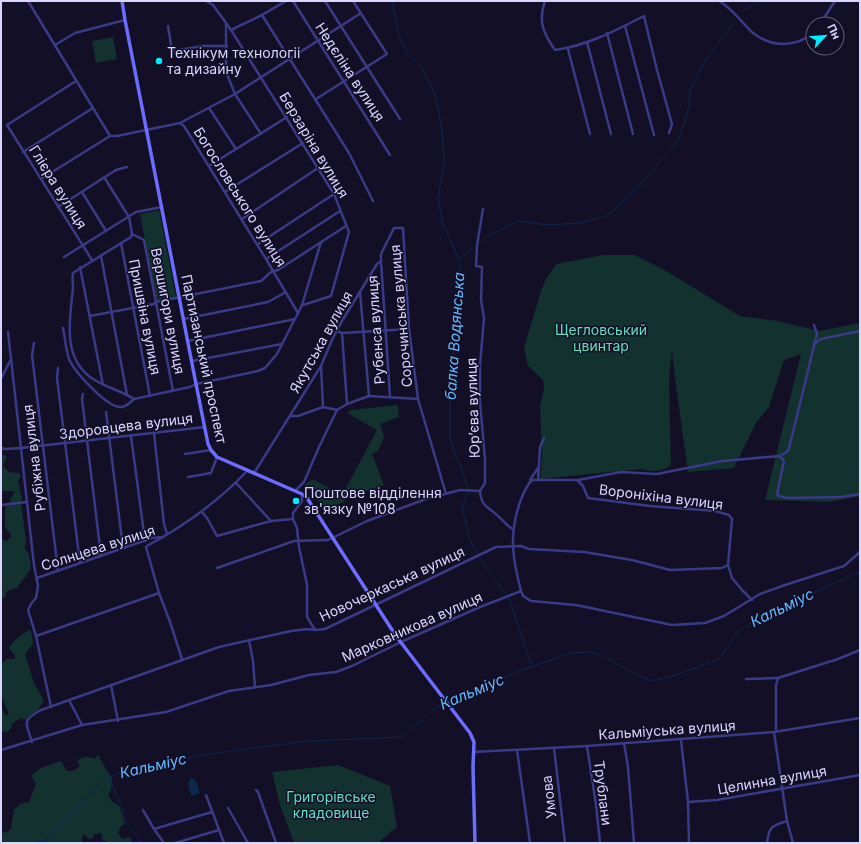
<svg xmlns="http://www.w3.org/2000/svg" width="861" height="844" font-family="Inter,sans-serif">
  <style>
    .green { fill: #12312f }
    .water { fill: #0e274c }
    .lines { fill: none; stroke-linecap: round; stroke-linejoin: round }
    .stream { stroke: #0e274c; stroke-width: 1 }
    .street { stroke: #3b3a86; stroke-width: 2.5 }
    .secondary { stroke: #6c6cff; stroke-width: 3.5 }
    .poi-dot { fill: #01ebff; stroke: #130f27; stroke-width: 1.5 }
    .labels { text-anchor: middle; stroke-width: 3; stroke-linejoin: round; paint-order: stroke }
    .poi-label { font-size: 14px; fill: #d9d5ff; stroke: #130f27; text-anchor: start }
    .street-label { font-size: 14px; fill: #d9d5ff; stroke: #130f27 }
    .park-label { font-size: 14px; fill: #5fe1be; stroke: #130f27 }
    .water-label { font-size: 15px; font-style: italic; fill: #63baff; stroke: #130f27 }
  </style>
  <rect width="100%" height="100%" fill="#130f27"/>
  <!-- green -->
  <g class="green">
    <path d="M113 37 117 59 96 63 92 41Z"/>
    <path d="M159 210 176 297 157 301 140 214Z"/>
    <path d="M603 255H635L668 272 740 316 778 321 819 331 860 323V496L829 502 765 500 801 354 784 360 769 407 756 423 734 468 688 472 675 378 672 350 669 379 671 465C662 472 652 472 641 469L540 479 542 455 540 406 544 390 543 380 528 366 524 348 541 291 546 279 556 264Z"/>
    <path d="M398 405 399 417 380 424 384 437 378 451 372 454 384 485 349 497 342 503 324 509 320 506 315 493 305 488V484L313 479 338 493 345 490 377 430 347 413 352 410Z"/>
    <path d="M1 455H5C9 460 3 461 3 466L9 472 19 473 21 476 18 481 22 498 21 503 26 540 25 549 29 554 31 569 17 588 7 591 5 598 1 599V539L7 541 12 536 5 527V505L10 504 11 498 15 491H1Z"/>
    <path d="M31 630 33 644 25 654 34 683 44 701 38 710 24 720 21 718 12 724 11 728 7 732 1 731V707L6 716 9 714 1 695V664L7 659H15V655L9 648C12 642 25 631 31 630Z"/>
    <path d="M98 755 112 779 111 791 108 794 112 802C122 804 123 816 125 824L121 826 118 833 122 839 130 837 132 841 130 843H108L107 842 102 840V835L100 833 95 834 92 839H89L84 834 82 837 83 843H1V833L7 832 11 829 14 810 20 804 29 802 36 784 31 775 41 768 61 761 67 771H73L80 766 77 761C83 756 89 756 95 759Z"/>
    <path d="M338 765 390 786 397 827 380 841 381 843H294L280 805 272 772Z"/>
  </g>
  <!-- water -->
  <path class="water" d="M191 778 194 779 197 783 200 793 192 796 189 789 188 783Z"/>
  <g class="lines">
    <!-- stream -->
    <g class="stream">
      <path d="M392 1 398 33 408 55 421 66 436 97 442 130 444 163 438 198 443 224 455 250 461 268 458 284 453 357 450 391V438L455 455 461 467 468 489"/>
      <path d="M743 11 759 1"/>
      <path d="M479 244 488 236 519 221 547 225 580 223 606 216 620 205 640 185 679 139 689 106 690 92 696 78 704 62 734 22"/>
      <path d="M458 260 476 246"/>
      <path d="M468 492 462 508 470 540 485 567 509 598 532 666"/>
      <path d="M107 778 112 784 115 792 123 809 127 824 142 843"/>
      <path d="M13 843 19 841 21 843"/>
      <path d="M35 843V842L47 840 52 833 84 801 95 787 107 778 130 769 170 762 202 755 308 741 402 737 435 708 449 700 472 692 519 671 571 653 592 652 607 658 637 675 653 681 673 676 719 659 739 631 763 615 860 572"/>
    </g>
    <!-- street -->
    <g class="street">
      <path d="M28 1 110 136H117L180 123 184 126 266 259 298 313"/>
      <path d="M206 1 213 5 231 30 334 194 349 232 331 296 303 305"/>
      <path d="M293 1 390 155"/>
      <path d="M325 1 400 119"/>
      <path d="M545 1C538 21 543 33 555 50 586 46 617 30 644 16L657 70 672 124 669 133"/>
      <path d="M719 1C733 9 741 22 753 33 771 47 795 48 813 33"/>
      <path d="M262 15 349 153 373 201"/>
      <path d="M226 24V72L235 94 261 134"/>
      <path d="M820 24 835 1"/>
      <path d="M168 26 172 51 203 46H227"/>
      <path d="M625 26 654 135"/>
      <path d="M231 30 262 15 286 1"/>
      <path d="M607 33 633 134"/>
      <path d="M587 42 611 134"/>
      <path d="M55 45 75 33 125 20"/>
      <path d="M568 49 590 134"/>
      <path d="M76 81 7 125 92 260"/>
      <path d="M316 99 387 54 353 1"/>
      <path d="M209 108 236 149"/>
      <path d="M180 123 235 94 361 13"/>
      <path d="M23 152 93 108"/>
      <path d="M209 166 287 117"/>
      <path d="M104 177 129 217 132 234 144 240 173 391"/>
      <path d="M41 179 110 136"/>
      <path d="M82 192 106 231"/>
      <path d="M225 192 303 143"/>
      <path d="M58 207 116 170 127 167"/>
      <path d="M242 219 318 168"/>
      <path d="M132 234 131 237 73 273C72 278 73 283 73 288 70 318 62 356 90 377 104 387 120 390 134 399L190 387 196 384 258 371 265 368 277 354 298 313 302 305 321 242"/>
      <path d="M121 243 150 396"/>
      <path d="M258 244 334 194"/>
      <path d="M101 256 127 395"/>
      <path d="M64 257 136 212 162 207"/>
      <path d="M266 259 340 211"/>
      <path d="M381 261 390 397"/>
      <path d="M80 267 103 385"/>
      <path d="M360 292 369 396"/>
      <path d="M90 316 154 304 156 302 261 281 271 272 278 270 346 226"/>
      <path d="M184 319 268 302 286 292"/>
      <path d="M63 328C65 338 66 350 69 359 74 371 107 408 121 407 126 407 130 403 134 399"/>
      <path d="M337 331 342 333 409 329"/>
      <path d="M8 332 34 565 38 586 36 598 31 604 28 610 36 636 51 707"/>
      <path d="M342 333 347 404"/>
      <path d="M188 341 295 319"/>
      <path d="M34 343 32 355 58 571"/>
      <path d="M814 344 821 339 860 331"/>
      <path d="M192 361 282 344"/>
      <path d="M321 366 323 407"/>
      <path d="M58 368 57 378 80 563"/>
      <path d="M1 379 10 361"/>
      <path d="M83 394 82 399 101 556"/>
      <path d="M106 412 123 548"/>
      <path d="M291 416H298L323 407 337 410"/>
      <path d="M154 433 164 524 167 534"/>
      <path d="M131 436 145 541"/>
      <path d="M1 448 5 449 21 448 205 427"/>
      <path d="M185 454 211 450"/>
      <path d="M780 456 788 451 789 448 817 334 814 325"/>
      <path d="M254 473 321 366 332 340 342 321 377 264 381 261V254L394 228H403L409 329 418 399 446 494"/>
      <path d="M188 477 211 473 217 457"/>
      <path d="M530 480 538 468"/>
      <path d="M538 480H578L621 472 657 474 722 461 780 456 784 461 777 494 779 496 787 498 841 497 860 494"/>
      <path d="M578 481 583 486 588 498 650 506 715 511 729 515 732 519 728 565 732 578 742 590 752 600"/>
      <path d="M236 483 271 521"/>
      <path d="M295 491 304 482 319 447 337 410 347 404 369 396 418 399"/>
      <path d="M480 491 485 483V459L480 402V365L484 318 481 300 482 267 476 266 477 245 483 209"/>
      <path d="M302 494V501L293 513V519L297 528 299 547 307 585V617L315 630"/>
      <path d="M1 505 27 502"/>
      <path d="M202 512 207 518 217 536 271 521 293 519"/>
      <path d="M217 568 294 541 328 540 367 521 426 499 460 490 480 491C481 507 489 507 498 516 504 521 506 526 513 529"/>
      <path d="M37 578 152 538 162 537"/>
      <path d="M521 591C512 557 509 535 520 502 523 494 526 486 532 480H538L540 447 544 438"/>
      <path d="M36 636 159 593"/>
      <path d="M249 640 253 661 255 687"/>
      <path d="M182 659 170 622 159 593 146 547 147 546C184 526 219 501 248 470"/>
      <path d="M746 679 778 678"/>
      <path d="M111 685 118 721"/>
      <path d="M69 700 82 725"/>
      <path d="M776 731V685L778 678 838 659 860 650"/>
      <path d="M774 732 787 821 793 843"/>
      <path d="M681 740 688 802 689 843"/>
      <path d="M32 742C26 722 21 721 41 710L219 647 291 631 307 629 315 630 325 629 496 547 521 546 529 549 584 552 632 560 670 570 722 568 728 565"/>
      <path d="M624 743 628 767 634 843"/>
      <path d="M587 746 596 805 600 843"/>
      <path d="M554 748 565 843"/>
      <path d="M1 750 82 725 166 712 229 691 271 685 309 675 336 672 352 666 401 642 480 607 521 591 523 596 531 601 576 605 672 625 705 623 724 616 760 594 785 585 844 566 860 552"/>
      <path d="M517 750 530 843"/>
      <path d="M474 752 587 746 774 732 860 718"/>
      <path d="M256 790 258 792 276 843"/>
      <path d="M206 795 224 843"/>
      <path d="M688 802 717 800 860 775"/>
      <path d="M228 808 248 843"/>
      <path d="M143 810 154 829 164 843"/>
      <path d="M154 829 212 812"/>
      <path d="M175 843 219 830"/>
      <path d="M767 843C769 826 772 826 787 821"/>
    </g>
    <!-- secondary -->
    <path class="secondary" d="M122 1 125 20 196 384 208 444 211 450 217 457 302 494 307 498 396 636 470 733 474 742 473 767 475 843"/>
  </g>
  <!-- markers -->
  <g class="poi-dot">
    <circle cx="159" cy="61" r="4"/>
    <circle cx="296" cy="501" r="4"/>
  </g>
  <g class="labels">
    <!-- poi labels -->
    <g class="poi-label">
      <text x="167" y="58">Технікум технологіі<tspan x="167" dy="16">та дизайну</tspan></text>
      <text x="304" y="498">Поштове відділення<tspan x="304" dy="16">зв'язку №108</tspan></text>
    </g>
    <!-- street labels -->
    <g class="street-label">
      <text transform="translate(350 72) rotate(57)" y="5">Недєліна вулиця</text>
      <text transform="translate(314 145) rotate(59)" y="5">Берзаріна вулиця</text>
      <text transform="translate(58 187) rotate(58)" y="5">Глієра вулиця</text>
      <text transform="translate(240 197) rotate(58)" y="5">Богословського вулиця</text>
      <text transform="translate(168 311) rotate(79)" y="5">Вершигори вулиця</text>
      <text transform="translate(401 316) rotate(-95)" y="5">Сорочинська вулиця</text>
      <text transform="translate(145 317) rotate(79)" y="5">Пришвіна вулиця</text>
      <text transform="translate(376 330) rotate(-94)" y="5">Рубенса вулиця</text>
      <text transform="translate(321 342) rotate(-61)" y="5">Якутська вулиця</text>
      <text transform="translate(204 359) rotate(78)" y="5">Партизанський проспект</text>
      <text transform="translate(473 408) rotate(-92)" y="5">Юр’єва вулиця</text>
      <text transform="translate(126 426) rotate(-7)" y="5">Здоровцева вулиця</text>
      <text transform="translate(34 458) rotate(-97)" y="5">Рубіжна вулиця</text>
      <text transform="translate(661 497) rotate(7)" y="5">Вороніхіна вулиця</text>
      <text transform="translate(98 548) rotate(-18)" y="5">Солнцева вулиця</text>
      <text transform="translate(392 584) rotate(-25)" y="5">Новочеркаська вулиця</text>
      <text transform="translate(412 627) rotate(-24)" y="5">Марковникова вулиця</text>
      <text transform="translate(667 730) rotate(-4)" y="5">Кальміуська вулиця</text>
      <text transform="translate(772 780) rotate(-10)" y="5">Целинна вулиця</text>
      <text transform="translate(603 793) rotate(83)" y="5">Трублани</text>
      <text transform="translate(549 797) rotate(-97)" y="5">Умова</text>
    </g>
    <!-- park labels -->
    <g class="park-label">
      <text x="601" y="335">Щегловський<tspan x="601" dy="16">цвинтар</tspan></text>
      <text x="331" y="802">Григорівське<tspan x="331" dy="16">кладовище</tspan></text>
    </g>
    <!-- water labels -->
    <g class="water-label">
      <text transform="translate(455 336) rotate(-86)" y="5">балка Водянська</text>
      <text transform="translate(782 608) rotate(-26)" y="5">Кальміус</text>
      <text transform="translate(472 692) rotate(-23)" y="5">Кальміус</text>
      <text transform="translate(153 766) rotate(-13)" y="5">Кальміус</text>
    </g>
  </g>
  <!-- border -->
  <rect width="861" height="844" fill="none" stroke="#d9d5ff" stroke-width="4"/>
  <!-- north arrow -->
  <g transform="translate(825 36) rotate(64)"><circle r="19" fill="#130f27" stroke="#625e7d"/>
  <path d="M0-3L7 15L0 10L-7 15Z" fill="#01ebff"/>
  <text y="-6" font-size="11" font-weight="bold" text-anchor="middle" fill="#d9d5ff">Пн</text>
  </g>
</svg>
